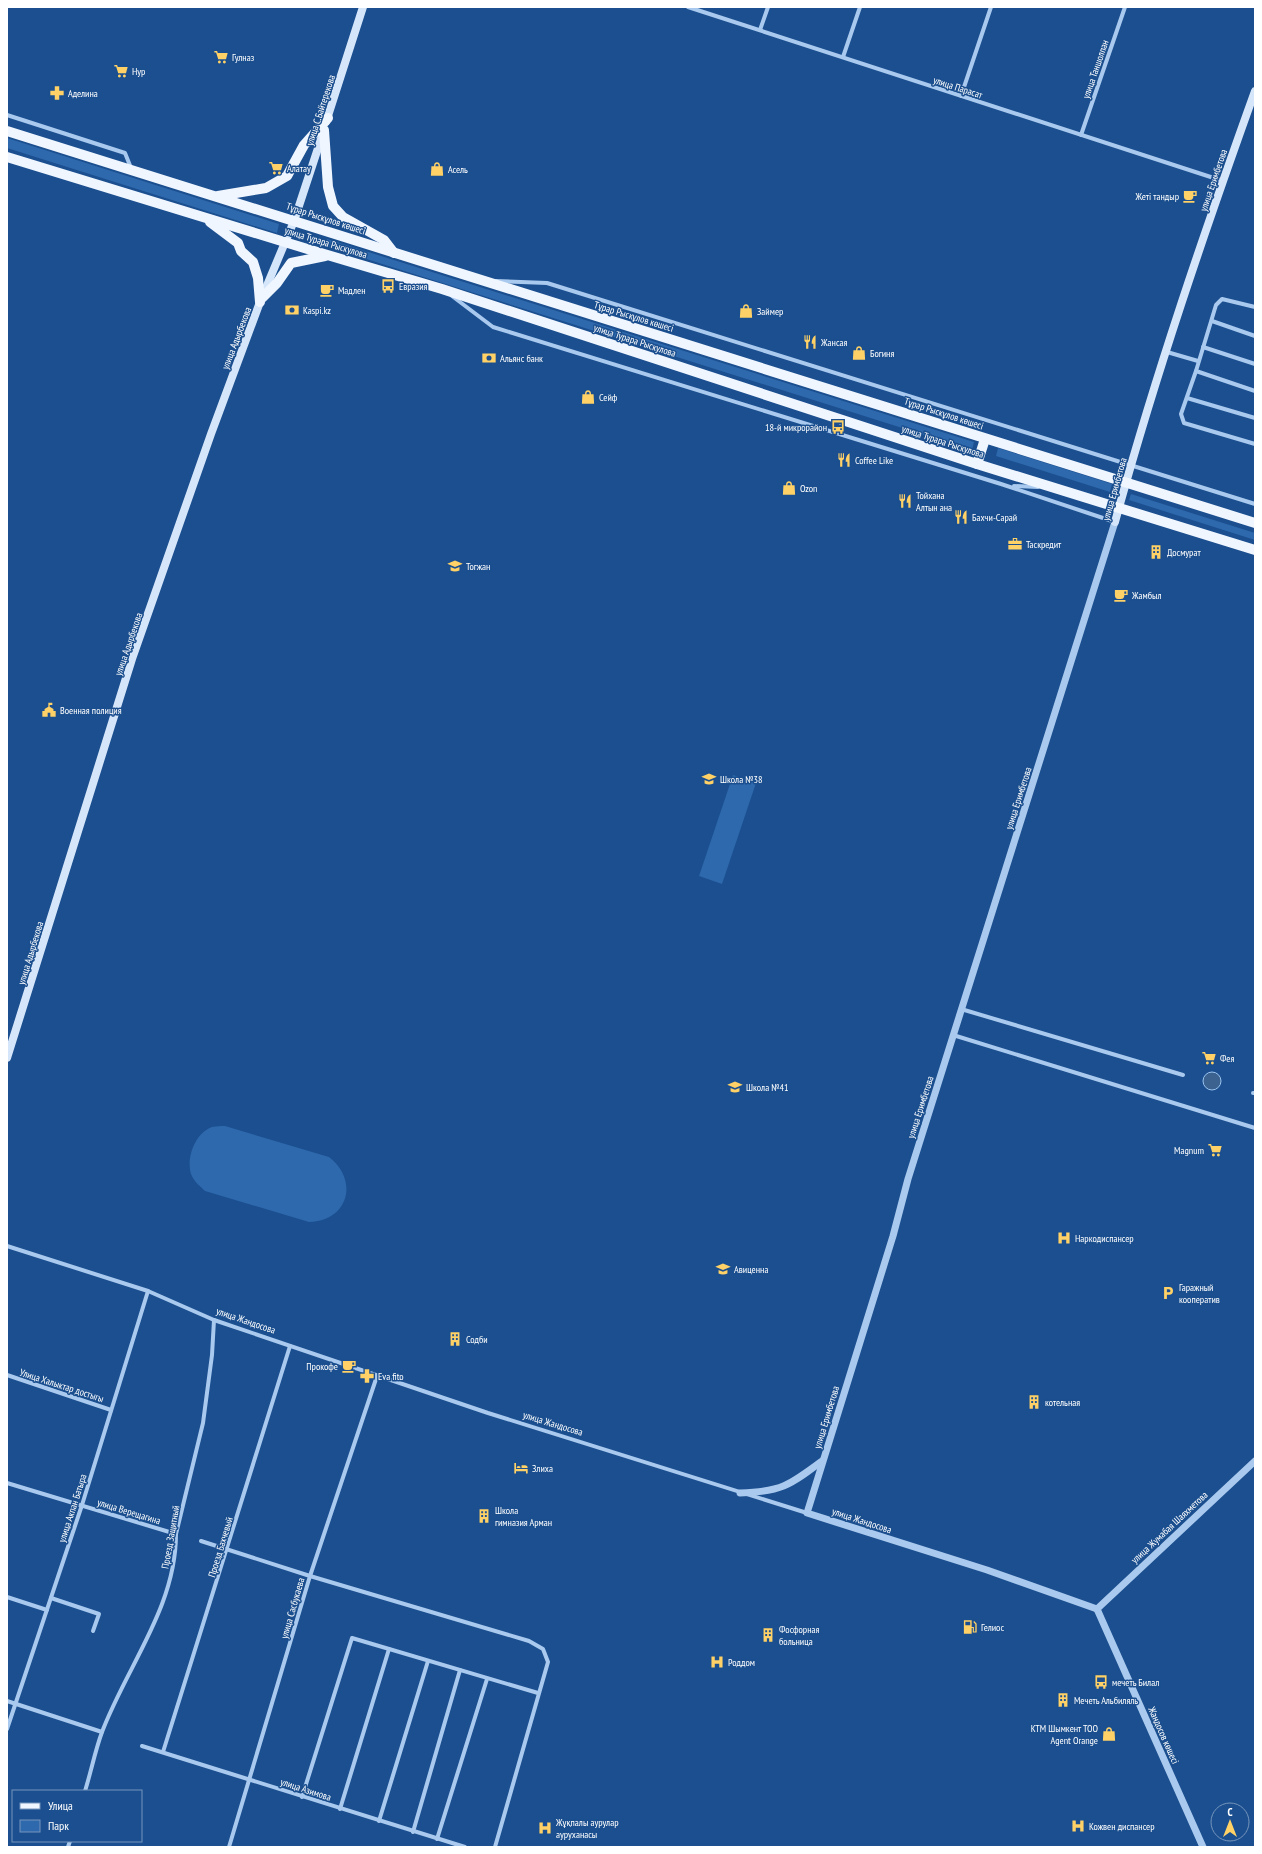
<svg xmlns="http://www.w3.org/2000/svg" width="1262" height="1854" font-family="'PT Sans Narrow',sans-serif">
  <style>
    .green { fill: #2e69ad }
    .water { fill: #3c6290; stroke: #9cc4f0 }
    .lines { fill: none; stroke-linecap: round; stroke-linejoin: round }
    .minor { stroke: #a9c9ee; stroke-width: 4 }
    .tertiary { stroke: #a9c9ee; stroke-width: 7 }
    .secondary { stroke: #d6e6fa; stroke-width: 8 }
    .primary { stroke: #f0f6ff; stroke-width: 10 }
    .labels { text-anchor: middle; stroke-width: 3; stroke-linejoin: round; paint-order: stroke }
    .poi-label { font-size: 10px; fill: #fff; stroke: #1b4f8f; text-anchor: start }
    .street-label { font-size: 10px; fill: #fff; stroke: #1b4f8f }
  </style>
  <rect width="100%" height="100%" fill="#1b4f8f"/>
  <!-- green -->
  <g class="green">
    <path d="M7 138 279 224 277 233 7 148Z"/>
    <path d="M327 239 974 442 972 450 325 246Z"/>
    <path d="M998 448 1112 484 1110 492 996 456Z"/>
    <path d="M1131 494 1255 533V540L1129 500Z"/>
    <path d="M733 775 756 783 722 884 699 876Z"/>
    <path d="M225 1126 329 1157C359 1180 349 1221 309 1222L205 1191C200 1186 194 1182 191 1174 186 1158 195 1133 212 1127 216 1126 221 1126 225 1126Z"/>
  </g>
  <!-- water -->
  <circle class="water" cx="1212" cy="1081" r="9"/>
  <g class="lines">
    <!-- minor -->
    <g class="minor">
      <path d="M688 7 1223 181"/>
      <path d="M760 30 768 7"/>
      <path d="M843 57 860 7"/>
      <path d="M961 96 991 7"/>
      <path d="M7 115 125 153 131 168"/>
      <path d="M1081 135 1125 7"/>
      <path d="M496 281 547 283 1255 504"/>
      <path d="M452 296 493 327 1001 484 1115 522"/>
      <path d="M1255 307 1222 299 1216 305 1196 371 1255 391"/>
      <path d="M1212 321 1255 336"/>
      <path d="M1203 347 1255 364"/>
      <path d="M1167 352 1198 361"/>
      <path d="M1196 371 1181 414 1184 423 1255 444"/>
      <path d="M1187 398 1255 418"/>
      <path d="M1014 486 1038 487"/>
      <path d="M961 1009 1183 1075"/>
      <path d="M953 1035 1255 1128"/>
      <path d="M1253 1093H1255"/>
      <path d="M7 1246 148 1291 214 1320 488 1413 807 1513"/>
      <path d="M7 1375 111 1410"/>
      <path d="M7 1483 176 1534"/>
      <path d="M201 1541 310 1576 529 1641 543 1649 548 1662 495 1847"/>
      <path d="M7 1597 47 1610"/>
      <path d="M51 1598 99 1614 93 1631"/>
      <path d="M7 1701 102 1732"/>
      <path d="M7 1729 82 1505 148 1291"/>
      <path d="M142 1746 465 1847"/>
      <path d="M163 1752 290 1346"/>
      <path d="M85 1791C91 1772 95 1751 102 1732 127 1666 176 1607 176 1534L203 1423 212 1355 214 1320"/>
      <path d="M302 1797 352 1638 538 1693"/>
      <path d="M340 1809 389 1649"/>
      <path d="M379 1821 428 1661"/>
      <path d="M413 1832 460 1670"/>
      <path d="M437 1839 487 1679"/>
      <path d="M68 1847 70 1841"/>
      <path d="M229 1847 310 1576 377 1376"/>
    </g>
    <!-- tertiary -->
    <g class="tertiary">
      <path d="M740 1493C781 1492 790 1485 822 1461"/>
      <path d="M1097 1609 987 1570 807 1513 893 1236 908 1179 1115 522"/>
      <path d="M1097 1609 1203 1847"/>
      <path d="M1097 1609 1255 1461"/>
    </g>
    <!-- secondary -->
    <g class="secondary">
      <path d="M326 122 363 7"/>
      <path d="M1115 522C1155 376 1204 233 1255 91"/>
      <path d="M7 1058 132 659 211 434 260 302 294 221 323 133"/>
    </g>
    <!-- primary -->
    <g class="primary">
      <path d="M324 130 328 187 333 206 343 217 384 240 394 253"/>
      <path d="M7 131 1255 523"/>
      <path d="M7 157 314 251 442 289 977 464 1255 550"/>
      <path d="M218 196 266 188 287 176 304 145 328 118"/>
      <path d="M210 222 238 243 241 251 253 262 258 278 260 302"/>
      <path d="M262 298 277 283 291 263 325 256"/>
      <path d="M977 464 985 439"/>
    </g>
  </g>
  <!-- icons -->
  <defs>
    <symbol id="supermarket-bare" viewBox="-9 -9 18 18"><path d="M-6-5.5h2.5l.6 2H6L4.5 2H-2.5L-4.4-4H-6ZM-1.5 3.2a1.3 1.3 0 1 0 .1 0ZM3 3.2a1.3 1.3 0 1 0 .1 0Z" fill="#ffd166" stroke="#1b4f8f" stroke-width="2.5" paint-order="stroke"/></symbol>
    <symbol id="pharmacy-bare" viewBox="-9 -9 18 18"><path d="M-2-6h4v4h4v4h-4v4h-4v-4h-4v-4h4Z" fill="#ffd166" stroke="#1b4f8f" stroke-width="2.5" paint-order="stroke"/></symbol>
    <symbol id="shop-bare" viewBox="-9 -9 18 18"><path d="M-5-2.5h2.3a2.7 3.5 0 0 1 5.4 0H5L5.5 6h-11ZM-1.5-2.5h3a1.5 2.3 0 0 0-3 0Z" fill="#ffd166" stroke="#1b4f8f" stroke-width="2.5" paint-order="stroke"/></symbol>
    <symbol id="cafe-bare" viewBox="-9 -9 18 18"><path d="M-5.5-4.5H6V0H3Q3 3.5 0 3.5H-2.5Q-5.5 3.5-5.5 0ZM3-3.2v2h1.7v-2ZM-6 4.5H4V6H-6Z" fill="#ffd166" stroke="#1b4f8f" stroke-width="2.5" paint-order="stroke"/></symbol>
    <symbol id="bus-bare" viewBox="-9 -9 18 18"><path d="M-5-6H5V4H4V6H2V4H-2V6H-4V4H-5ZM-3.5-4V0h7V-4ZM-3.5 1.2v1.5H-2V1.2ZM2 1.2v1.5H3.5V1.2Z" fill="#ffd166" stroke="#1b4f8f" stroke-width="2.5" paint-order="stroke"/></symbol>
    <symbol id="bank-bare" viewBox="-9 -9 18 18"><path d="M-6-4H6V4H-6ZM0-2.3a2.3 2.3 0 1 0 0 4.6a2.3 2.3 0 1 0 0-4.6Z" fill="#ffd166" stroke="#1b4f8f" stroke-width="2.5" paint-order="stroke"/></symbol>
    <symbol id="restaurant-bare" viewBox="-9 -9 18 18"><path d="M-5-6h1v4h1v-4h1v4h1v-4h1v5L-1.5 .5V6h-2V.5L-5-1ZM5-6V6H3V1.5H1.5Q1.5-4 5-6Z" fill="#ffd166" stroke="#1b4f8f" stroke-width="2.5" paint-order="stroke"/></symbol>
    <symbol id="office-bare" viewBox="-9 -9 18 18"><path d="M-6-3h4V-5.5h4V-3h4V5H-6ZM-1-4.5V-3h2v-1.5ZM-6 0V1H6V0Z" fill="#ffd166" stroke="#1b4f8f" stroke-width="2.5" paint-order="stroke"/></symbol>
    <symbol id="building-bare" viewBox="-9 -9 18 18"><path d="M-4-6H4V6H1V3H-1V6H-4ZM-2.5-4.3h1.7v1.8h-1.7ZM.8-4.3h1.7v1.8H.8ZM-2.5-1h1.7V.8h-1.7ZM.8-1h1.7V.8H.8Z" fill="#ffd166" stroke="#1b4f8f" stroke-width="2.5" paint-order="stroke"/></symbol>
    <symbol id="school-bare" viewBox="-9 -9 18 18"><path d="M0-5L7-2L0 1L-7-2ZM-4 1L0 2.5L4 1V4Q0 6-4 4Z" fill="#ffd166" stroke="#1b4f8f" stroke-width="2.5" paint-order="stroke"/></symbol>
    <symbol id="civic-bare" viewBox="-9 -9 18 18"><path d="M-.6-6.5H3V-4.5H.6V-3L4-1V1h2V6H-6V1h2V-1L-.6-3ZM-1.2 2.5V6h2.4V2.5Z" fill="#ffd166" stroke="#1b4f8f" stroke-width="2.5" paint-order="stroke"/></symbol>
    <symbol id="hospital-bare" viewBox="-9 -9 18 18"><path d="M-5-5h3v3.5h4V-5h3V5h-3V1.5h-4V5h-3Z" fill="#ffd166" stroke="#1b4f8f" stroke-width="2.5" paint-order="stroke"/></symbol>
    <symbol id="university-bare" viewBox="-9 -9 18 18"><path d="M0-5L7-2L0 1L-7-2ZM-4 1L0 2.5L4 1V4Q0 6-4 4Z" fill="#ffd166" stroke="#1b4f8f" stroke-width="2.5" paint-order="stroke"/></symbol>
    <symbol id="parking-bare" viewBox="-9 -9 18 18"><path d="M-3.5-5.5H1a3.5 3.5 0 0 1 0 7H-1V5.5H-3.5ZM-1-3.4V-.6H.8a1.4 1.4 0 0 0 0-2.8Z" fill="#ffd166" stroke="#1b4f8f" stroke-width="2.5" paint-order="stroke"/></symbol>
    <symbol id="hotel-bare" viewBox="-9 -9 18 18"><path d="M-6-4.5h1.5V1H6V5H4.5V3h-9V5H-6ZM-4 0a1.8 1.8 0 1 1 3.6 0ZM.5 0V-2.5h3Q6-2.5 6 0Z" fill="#ffd166" stroke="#1b4f8f" stroke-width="2.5" paint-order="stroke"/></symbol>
    <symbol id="fuel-bare" viewBox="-9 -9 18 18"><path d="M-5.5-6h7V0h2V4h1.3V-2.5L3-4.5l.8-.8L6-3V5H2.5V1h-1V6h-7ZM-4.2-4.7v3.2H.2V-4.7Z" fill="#ffd166" stroke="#1b4f8f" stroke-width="2.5" paint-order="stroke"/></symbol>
  </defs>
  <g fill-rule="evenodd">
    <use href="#supermarket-bare" x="211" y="47" width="20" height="20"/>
    <use href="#supermarket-bare" x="111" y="61" width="20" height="20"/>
    <use href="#pharmacy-bare" x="47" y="83" width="20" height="20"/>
    <use href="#supermarket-bare" x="266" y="158" width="20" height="20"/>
    <use href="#shop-bare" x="427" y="159" width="20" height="20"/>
    <use href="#cafe-bare" x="1180" y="186" width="20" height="20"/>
    <use href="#bus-bare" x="378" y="276" width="20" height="20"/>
    <use href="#cafe-bare" x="317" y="280" width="20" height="20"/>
    <use href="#bank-bare" x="282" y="300" width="20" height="20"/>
    <use href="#shop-bare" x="736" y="301" width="20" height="20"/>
    <use href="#restaurant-bare" x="800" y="332" width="20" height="20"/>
    <use href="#shop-bare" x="849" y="343" width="20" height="20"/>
    <use href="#bank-bare" x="479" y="348" width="20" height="20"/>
    <use href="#shop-bare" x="578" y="387" width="20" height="20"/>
    <use href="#bus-bare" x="828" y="417" width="20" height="20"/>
    <use href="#restaurant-bare" x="834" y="450" width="20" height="20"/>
    <use href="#shop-bare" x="779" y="478" width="20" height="20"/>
    <use href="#restaurant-bare" x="895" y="491" width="20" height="20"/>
    <use href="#restaurant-bare" x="951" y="507" width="20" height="20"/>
    <use href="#office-bare" x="1005" y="534" width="20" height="20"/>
    <use href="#building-bare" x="1146" y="542" width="20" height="20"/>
    <use href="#school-bare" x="445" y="556" width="20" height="20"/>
    <use href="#cafe-bare" x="1111" y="585" width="20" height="20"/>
    <use href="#civic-bare" x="39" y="700" width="20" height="20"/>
    <use href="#school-bare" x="699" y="769" width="20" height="20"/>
    <use href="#supermarket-bare" x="1199" y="1048" width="20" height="20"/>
    <use href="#school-bare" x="725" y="1077" width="20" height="20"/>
    <use href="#supermarket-bare" x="1205" y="1140" width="20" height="20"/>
    <use href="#hospital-bare" x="1054" y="1228" width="20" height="20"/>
    <use href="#university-bare" x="713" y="1259" width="20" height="20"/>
    <use href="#parking-bare" x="1158" y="1283" width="20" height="20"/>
    <use href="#building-bare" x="445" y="1329" width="20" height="20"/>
    <use href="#cafe-bare" x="339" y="1356" width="20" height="20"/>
    <use href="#pharmacy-bare" x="357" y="1366" width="20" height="20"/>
    <use href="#building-bare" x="1024" y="1392" width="20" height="20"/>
    <use href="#hotel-bare" x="511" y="1458" width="20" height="20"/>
    <use href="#building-bare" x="474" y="1506" width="20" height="20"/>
    <use href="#fuel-bare" x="960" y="1617" width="20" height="20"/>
    <use href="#building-bare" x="758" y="1625" width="20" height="20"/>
    <use href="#hospital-bare" x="707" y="1652" width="20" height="20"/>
    <use href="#bus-bare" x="1091" y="1672" width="20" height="20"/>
    <use href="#building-bare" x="1053" y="1690" width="20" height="20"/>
    <use href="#shop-bare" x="1099" y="1724" width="20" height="20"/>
    <use href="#hospital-bare" x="1068" y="1816" width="20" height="20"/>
    <use href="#hospital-bare" x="535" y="1818" width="20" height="20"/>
  </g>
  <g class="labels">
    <!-- poi labels -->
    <g class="poi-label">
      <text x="232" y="61">Гулназ</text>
      <text x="132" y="75">Нур</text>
      <text x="68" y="97">Аделина</text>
      <text x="287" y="172">Алатау</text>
      <text x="448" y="173">Асель</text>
      <text x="1179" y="200" text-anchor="end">Жеті тандыр</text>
      <text x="399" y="290">Евразия</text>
      <text x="338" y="294">Мадлен</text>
      <text x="303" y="314">Kaspi.kz</text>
      <text x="757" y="315">Займер</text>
      <text x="821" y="346">Жансая</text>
      <text x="870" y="357">Богиня</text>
      <text x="500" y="362">Альянс банк</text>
      <text x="599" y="401">Сейф</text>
      <text x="827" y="431" text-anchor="end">18-й микрорайон</text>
      <text x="855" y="464">Coffee Like</text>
      <text x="800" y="492">Ozon</text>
      <text x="916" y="499">Тойхана<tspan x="916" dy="12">Алтын ана</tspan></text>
      <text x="972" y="521">Бахчи-Сарай</text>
      <text x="1026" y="548">Таскредит</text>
      <text x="1167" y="556">Досмурат</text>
      <text x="466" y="570">Тогжан</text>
      <text x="1132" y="599">Жамбыл</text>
      <text x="60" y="714">Военная полиция</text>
      <text x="720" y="783">Школа №38</text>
      <text x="1220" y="1062">Фея</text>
      <text x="746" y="1091">Школа №41</text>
      <text x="1204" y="1154" text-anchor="end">Magnum</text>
      <text x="1075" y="1242">Наркодиспансер</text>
      <text x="734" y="1273">Авиценна</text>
      <text x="1179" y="1291">Гаражный<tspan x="1179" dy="12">кооператив</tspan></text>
      <text x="466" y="1343">Содби</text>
      <text x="338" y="1370" text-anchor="end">Прокофе</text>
      <text x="378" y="1380">Eva fito</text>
      <text x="1045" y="1406">котельная</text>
      <text x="532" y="1472">Злиха</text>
      <text x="495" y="1514">Школа<tspan x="495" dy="12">гимназия Арман</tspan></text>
      <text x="981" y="1631">Гелиос</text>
      <text x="779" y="1633">Фосфорная<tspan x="779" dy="12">больница</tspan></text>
      <text x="728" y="1666">Роддом</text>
      <text x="1112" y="1686">мечеть Билал</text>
      <text x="1074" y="1704">Мечеть Альбиляль</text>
      <text x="1098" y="1732" text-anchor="end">KTM Шымкент ТОО<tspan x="1098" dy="12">Agent Orange</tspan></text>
      <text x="556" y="1826">Жұқпалы аурулар<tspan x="556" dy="12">ауруханасы</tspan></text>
      <text x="1089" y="1830">Кожвен диспансер</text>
    </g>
    <!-- street labels -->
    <g class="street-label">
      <text transform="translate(1095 69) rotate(-71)" y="4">улица Таншолпан</text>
      <text transform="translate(958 87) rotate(18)" y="4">улица Парасат</text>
      <text transform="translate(320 110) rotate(-72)" y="4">улица С.Байтерекова</text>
      <text transform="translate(1213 180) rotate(-71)" y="4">улица Еримбетова</text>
      <text transform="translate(326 218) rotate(18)" y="4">Тұрар Рыскұлов көшесі</text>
      <text transform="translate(326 242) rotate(17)" y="4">улица Турара Рыскулова</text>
      <text transform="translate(634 316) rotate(17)" y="4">Тұрар Рыскұлов көшесі</text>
      <text transform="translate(236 338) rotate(-69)" y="4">улица Адырбекова</text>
      <text transform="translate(635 340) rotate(18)" y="4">улица Турара Рыскулова</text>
      <text transform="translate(944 413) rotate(18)" y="4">Тұрар Рыскұлов көшесі</text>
      <text transform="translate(943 441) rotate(18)" y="4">улица Турара Рыскулова</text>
      <text transform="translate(1114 489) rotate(-74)" y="4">улица Еримбетова</text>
      <text transform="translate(128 644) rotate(-71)" y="4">улица Адырбекова</text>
      <text transform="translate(1018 798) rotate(-72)" y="4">улица Еримбетова</text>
      <text transform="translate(30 953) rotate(-73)" y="4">улица Адырбекова</text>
      <text transform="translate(920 1107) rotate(-72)" y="4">улица Еримбетова</text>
      <text transform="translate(246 1320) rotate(19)" y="4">улица Жандосова</text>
      <text transform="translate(62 1385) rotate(18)" y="4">Улица Халыктар достыгы</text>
      <text transform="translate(826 1417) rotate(-73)" y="4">улица Еримбетова</text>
      <text transform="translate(553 1423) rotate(17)" y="4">улица Жандосова</text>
      <text transform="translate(72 1508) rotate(-72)" y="4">улица Акпан Батыра</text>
      <text transform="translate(129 1511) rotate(17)" y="4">улица Верещагина</text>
      <text transform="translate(862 1520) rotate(18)" y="4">улица Жандосова</text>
      <text transform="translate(1169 1527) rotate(-43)" y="4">улица Жумабая Шаяхметова</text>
      <text transform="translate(170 1537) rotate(-80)" y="4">Проезд Защитный</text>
      <text transform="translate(220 1547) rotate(-73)" y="4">Проезд Бахчевый</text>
      <text transform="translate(292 1608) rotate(-74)" y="4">улица Сасбукаева</text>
      <text transform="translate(1164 1735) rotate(66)" y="4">Жандосов көшесі</text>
      <text transform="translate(306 1789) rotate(18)" y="4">улица Азимова</text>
    </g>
  </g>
  <!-- border -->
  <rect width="1262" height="1854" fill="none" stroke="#ffffff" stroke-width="16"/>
  <!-- legend -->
  <rect x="12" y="1790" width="130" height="52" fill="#1b4f8f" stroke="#7695bc"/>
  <rect x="20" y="1803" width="20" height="6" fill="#f0f6ff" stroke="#7695bc"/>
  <text x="48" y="1810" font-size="12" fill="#ffffff">Улица</text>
  <rect x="20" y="1820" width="20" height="12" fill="#2e69ad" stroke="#7695bc"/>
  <text x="48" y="1830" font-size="12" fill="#ffffff">Парк</text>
  <!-- north arrow -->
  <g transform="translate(1230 1822)"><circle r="19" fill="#1b4f8f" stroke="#7695bc"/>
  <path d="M0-3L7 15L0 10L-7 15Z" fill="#ffd166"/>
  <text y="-6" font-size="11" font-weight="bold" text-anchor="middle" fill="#ffffff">С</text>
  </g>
</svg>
